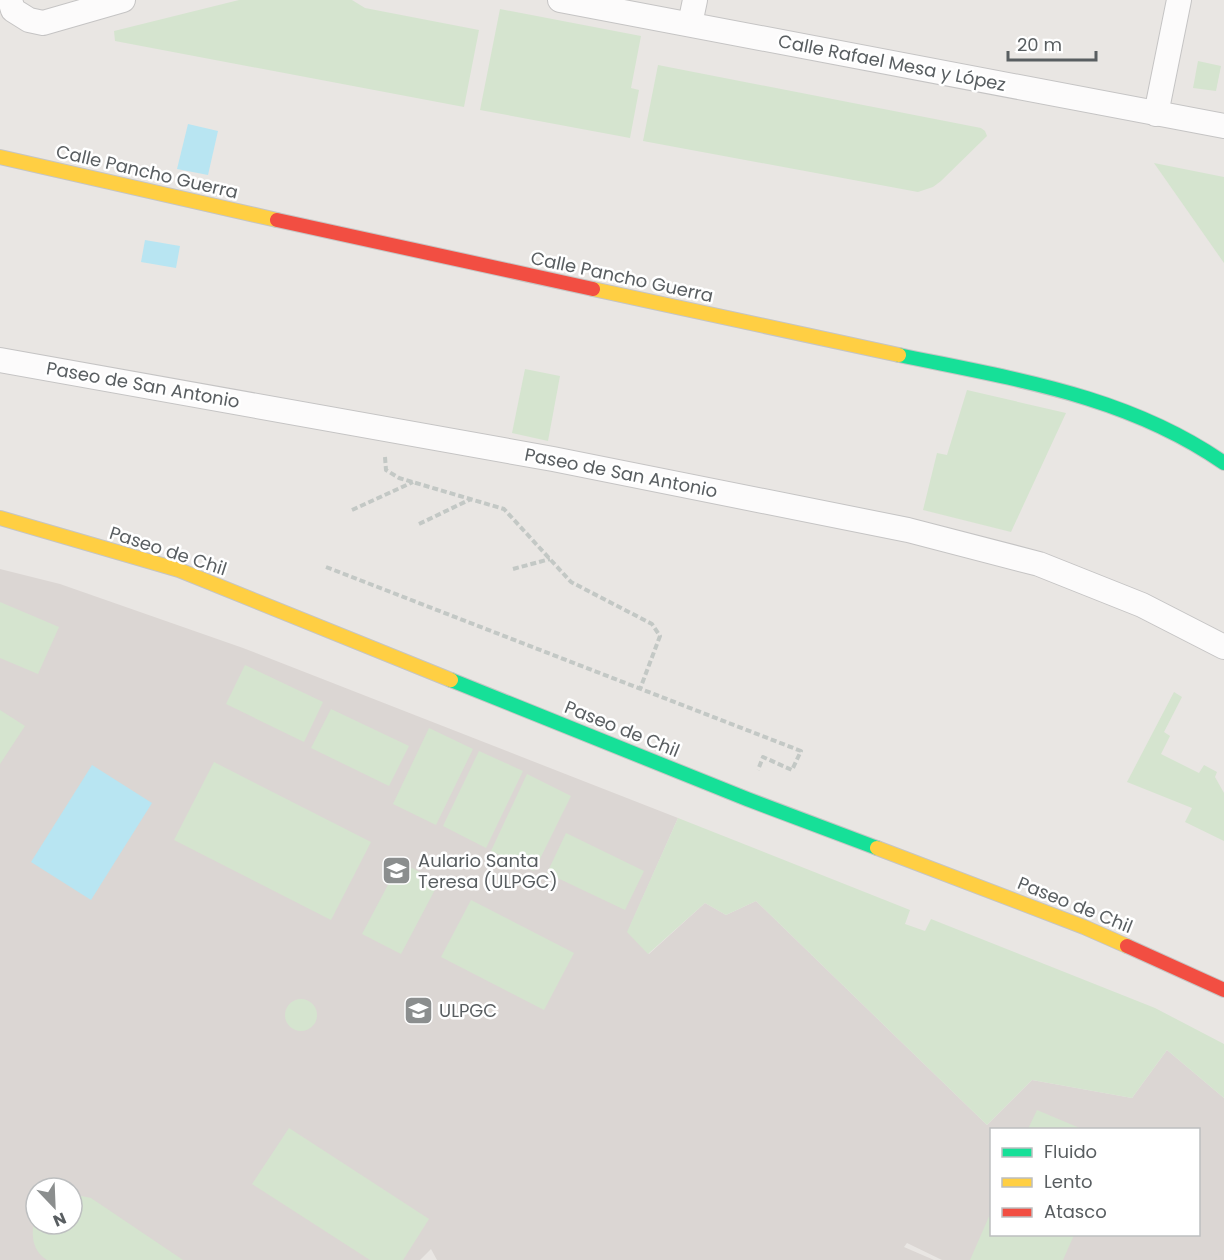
<svg xmlns="http://www.w3.org/2000/svg" width="1224" height="1260" font-family="Poppins,sans-serif">
  <style>
    .education { fill: #dbd6d3; fill-rule: evenodd }
    .green { fill: #d5e4cf }
    .water { fill: #b8e5f2 }
    .lines { fill: none; stroke-linecap: round; stroke-linejoin: round }
    .street-casing { stroke: #c5c4c4; stroke-width: 26 }
    .fast-casing { stroke: #c5c5c4; stroke-width: 16 }
    .slow-casing { stroke: #c5c5c4; stroke-width: 16 }
    .jam-casing { stroke: #c5c5c4; stroke-width: 16 }
    .path { stroke: #c3c8c5; stroke-width: 4; stroke-dasharray: 6 3; stroke-linecap: butt }
    .street { stroke: #fcfbfb; stroke-width: 24 }
    .fast { stroke: #16e098; stroke-width: 14 }
    .slow { stroke: #ffcf43; stroke-width: 14 }
    .jam { stroke: #f24e42; stroke-width: 14 }
    .labels { text-anchor: middle; stroke-width: 5; stroke-linejoin: round; paint-order: stroke }
    .street-label { font-size: 18px; fill: #595e61; stroke: #fff }
    .poi-label { font-size: 18px; fill: #595e61; stroke: #fff; text-anchor: start }
  </style>
  <rect width="100%" height="100%" fill="#e9e6e3"/>
  <!-- education -->
  <path class="education" d="M0 569 60 584 243 648 678 818 628 931 649 954 705 903 726 915 756 901 987 1125 1032 1080 1132 1098 1167 1050 1224 1098V1260H942L907 1243 904 1247 934 1260H437L431 1249 420 1260H0ZM992 1130H1198V1234H992ZM36 1188H72V1224H36Z"/>
  <!-- green -->
  <g class="green">
    <path d="M239 0H352L365 8 479 30 464 107 115 41 114 31Z"/>
    <path d="M500 9 641 36 631 88 639 90 630 138 480 110Z"/>
    <path d="M1198 61 1221 66 1216 91 1193 88Z"/>
    <path d="M658 65 981 128 985 131 987 136 941 181 933 187 918 192 643 141Z"/>
    <path d="M1154 163 1224 177V263Z"/>
    <path d="M525 369 560 376 548 441 512 433Z"/>
    <path d="M967 390 1066 413 1011 532 923 510 937 453 947 455Z"/>
    <path d="M0 602 59 627 38 674 0 658Z"/>
    <path d="M245 665 323 702 304 742 226 704Z"/>
    <path d="M1174 692 1182 697 1164 732 1170 736 1161 754 1199 773 1204 765 1217 772 1215 777 1224 793V841L1185 822 1192 808 1127 782Z"/>
    <path d="M331 709 409 746 389 786 311 748Z"/>
    <path d="M0 710 25 726 0 764Z"/>
    <path d="M429 728 473 749 436 825 393 804Z"/>
    <path d="M479 751 523 771 486 848 443 826Z"/>
    <path d="M214 762 371 842 331 920 174 840Z"/>
    <path d="M527 774 571 796 534 871 491 851Z"/>
    <path d="M678 818 910 910 905 924 925 931 931 919 1155 1008 1224 1044V1098L1167 1050 1132 1098 1032 1080 987 1125 756 901 726 915 705 903 648 954 627 932Z"/>
    <path d="M566 833 644 871 625 910 547 873Z"/>
    <path d="M400 862 439 882 401 954 362 934Z"/>
    <path d="M471 900 574 953 544 1010 441 957Z"/>
    <circle cx="301" cy="1015" r="16"/>
    <path d="M1037 1110 1082 1129H1028Z"/>
    <path d="M289 1128 429 1219 403 1260H370L252 1184Z"/>
    <path d="M72 1194 91 1198 183 1260H47C30 1249 31 1231 36 1214V1224H72Z"/>
    <path d="M991 1212 992 1234 1074 1235 1063 1260H970Z"/>
  </g>
  <!-- water -->
  <g class="water">
    <path d="M188 124 218 131 208 175 177 169Z"/>
    <path d="M145 240 180 246 176 268 141 262Z"/>
    <path d="M92 765 152 803 91 900 31 862Z"/>
  </g>
  <g class="lines">
    <defs>
      <g id="street">
        <path d="M10 0 13 10 29 20 43 23 123 0"/>
        <path d="M560 0 1224 126"/>
        <path d="M690 24 695 0"/>
        <path d="M1156 114 1179 0"/>
        <path d="M0 360 553 459 908 530 1039 564 1142 605 1224 647"/>
      </g>
      <g id="fast">
        <path d="M899 355C1013 379 1126 395 1224 463"/>
        <path d="M451 680 747 799 877 848"/>
      </g>
      <g id="slow">
        <path d="M0 157 277 220"/>
        <path d="M593 289 899 355"/>
        <path d="M0 518 179 570 451 680"/>
        <path d="M877 848 1084 927 1127 946"/>
      </g>
      <g id="jam">
        <path d="M277 220 593 289"/>
        <path d="M1127 946 1224 990"/>
      </g>
    </defs>
    <!-- street casing -->
    <use href="#street" class="street-casing"/>
    <!-- fast casing -->
    <use href="#fast" class="fast-casing"/>
    <!-- slow casing -->
    <use href="#slow" class="slow-casing"/>
    <!-- jam casing -->
    <use href="#jam" class="jam-casing"/>
    <!-- path -->
    <g class="path">
      <path d="M385 457 386 470 399 478 504 509 571 582 652 624 660 636 640 689"/>
      <path d="M352 510 413 482"/>
      <path d="M419 524 471 499"/>
      <path d="M326 567 801 751 792 770 763 757 758 770"/>
      <path d="M513 569 550 559"/>
    </g>
    <!-- street -->
    <use href="#street" class="street"/>
    <!-- fast -->
    <use href="#fast" class="fast"/>
    <!-- slow -->
    <use href="#slow" class="slow"/>
    <!-- jam -->
    <use href="#jam" class="jam"/>
  </g>
  <!-- icons -->
  <defs>
    <symbol id="school-square" viewBox="-11 -11 22 22"><rect x="-9" y="-9" width="18" height="18" rx="4" fill="#8b8e8e" stroke="#fff"/><path d="M0-5L7-2L0 1L-7-2ZM-4 1L0 2.5L4 1V4Q0 6-4 4Z" fill="#fff"/></symbol>
    <symbol id="university-square" viewBox="-11 -11 22 22"><rect x="-9" y="-9" width="18" height="18" rx="4" fill="#8b8e8e" stroke="#fff"/><path d="M0-5L7-2L0 1L-7-2ZM-4 1L0 2.5L4 1V4Q0 6-4 4Z" fill="#fff"/></symbol>
  </defs>
  <g fill-rule="evenodd">
    <use href="#school-square" x="380" y="854" width="33" height="33"/>
    <use href="#university-square" x="402" y="994" width="33" height="33"/>
  </g>
  <g class="labels">
    <!-- street labels -->
    <g class="street-label">
      <text transform="translate(892 63) rotate(11)" y="6">Calle Rafael Mesa y López</text>
      <text transform="translate(147 172) rotate(13)" y="6">Calle Pancho Guerra</text>
      <text transform="translate(622 277) rotate(12)" y="6">Calle Pancho Guerra</text>
      <text transform="translate(143 385) rotate(10)" y="6">Paseo de San Antonio</text>
      <text transform="translate(621 473) rotate(11)" y="6">Paseo de San Antonio</text>
      <text transform="translate(168 551) rotate(18)" y="6">Paseo de Chil</text>
      <text transform="translate(622 729) rotate(22)" y="6">Paseo de Chil</text>
      <text transform="translate(1075 905) rotate(22)" y="6">Paseo de Chil</text>
    </g>
    <!-- poi labels -->
    <g class="poi-label">
      <text x="418" y="867">Aulario Santa<tspan x="418" dy="21">Teresa (ULPGC)</tspan></text>
      <text x="439" y="1017">ULPGC</text>
    </g>
  </g>
  <!-- legend -->
  <rect x="990" y="1128" width="210" height="108" fill="#ffffff" stroke="#bdbfc0" stroke-width="1.5"/>
  <rect x="1002" y="1148" width="30" height="9" fill="#16e098" stroke="#bdbfc0" stroke-width="1.5"/>
  <text x="1044" y="1158" font-size="18" fill="#595e61">Fluido</text>
  <rect x="1002" y="1178" width="30" height="9" fill="#ffcf43" stroke="#bdbfc0" stroke-width="1.5"/>
  <text x="1044" y="1188" font-size="18" fill="#595e61">Lento</text>
  <rect x="1002" y="1208" width="30" height="9" fill="#f24e42" stroke="#bdbfc0" stroke-width="1.5"/>
  <text x="1044" y="1218" font-size="18" fill="#595e61">Atasco</text>
  <!-- north arrow -->
  <g transform="translate(54 1206) rotate(157)"><circle r="28" fill="#ffffff" stroke="#bdbfc0" stroke-width="1.5"/>
  <path d="M0-4.5L10 22L0 15L-10 22Z" fill="#8b8e8e"/>
  <text y="-9" font-size="16" font-weight="bold" text-anchor="middle" fill="#595e61">N</text>
  </g>
  <!-- scale -->
  <path d="M1008 51v9h88v-9" fill="none" stroke="#595e61" stroke-width="3"/>
  <text x="1017" y="51" font-size="18" fill="#595e61" stroke="#ffffff" stroke-width="4.5" paint-order="stroke">20 m</text>
</svg>
